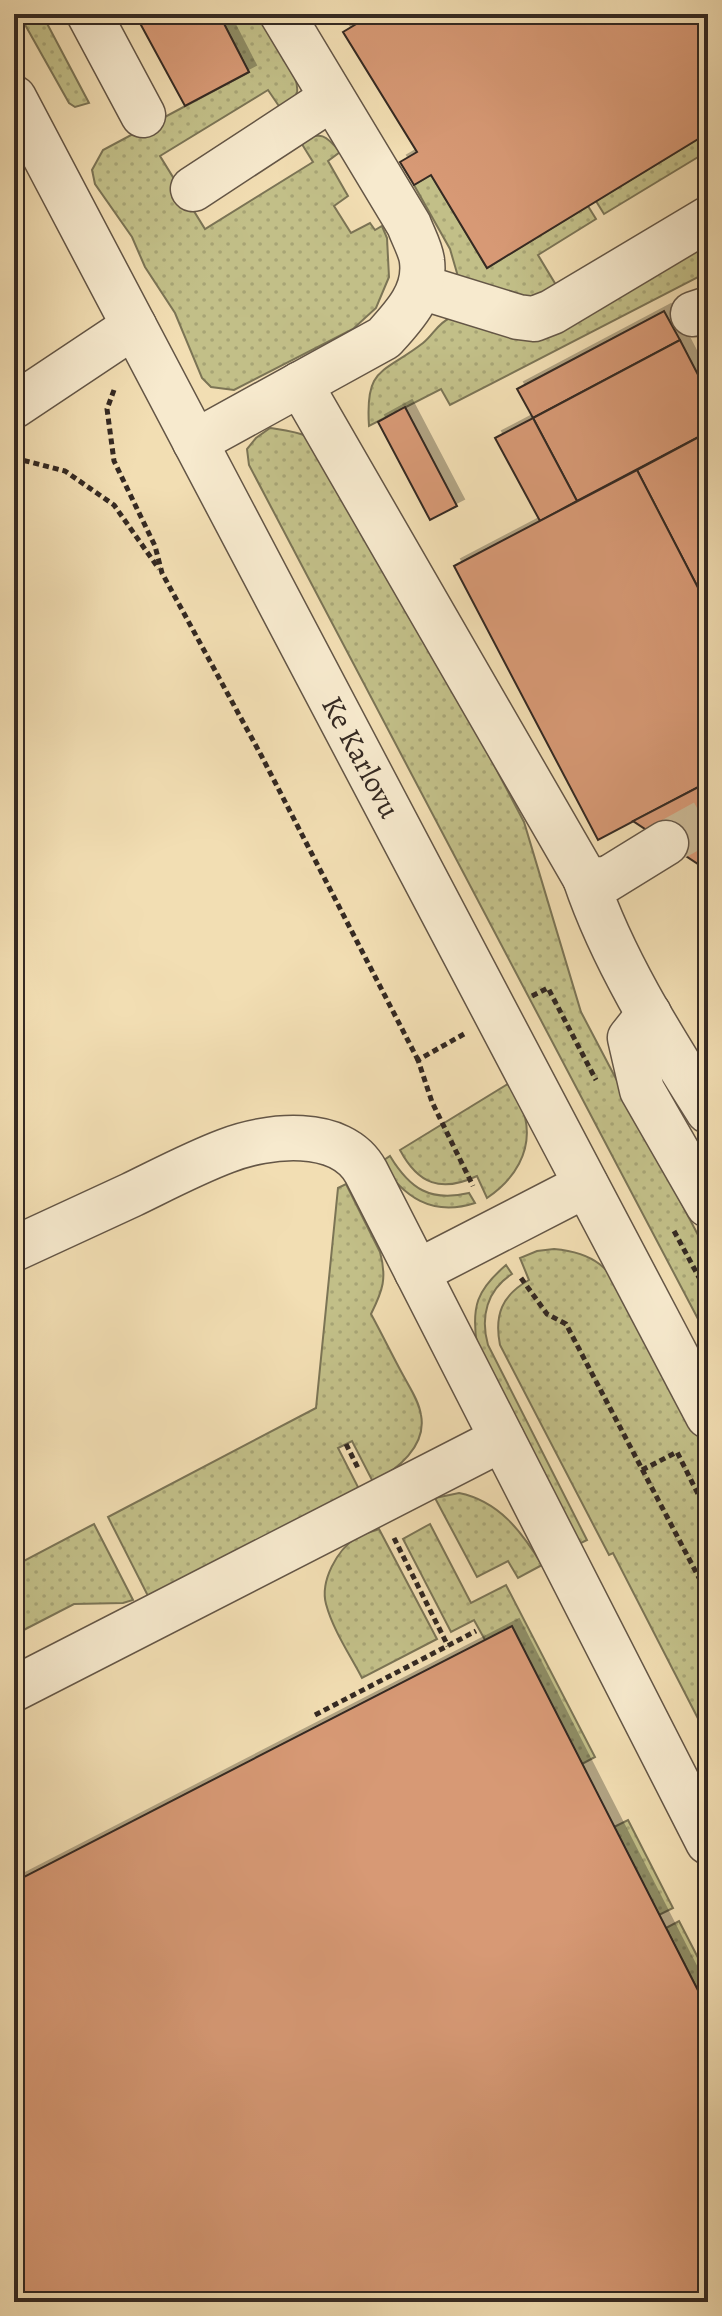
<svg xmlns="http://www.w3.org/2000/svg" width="722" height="2316" font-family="Alegreya,serif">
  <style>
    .grass { fill: url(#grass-dots); stroke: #7b7455; stroke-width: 2 }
    .building { fill: #d79975; stroke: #342922; stroke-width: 2; filter: url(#shadow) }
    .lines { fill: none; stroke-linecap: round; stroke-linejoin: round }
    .minor-tunnel { stroke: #ccba96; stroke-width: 44; stroke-dasharray: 44 22; stroke-linecap: butt }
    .minor-casing { stroke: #645646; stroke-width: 47 }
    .path { stroke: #342922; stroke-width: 5; stroke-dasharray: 6 4; stroke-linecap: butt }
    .minor { stroke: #f7eace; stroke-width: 44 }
    .labels { text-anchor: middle; stroke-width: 6; stroke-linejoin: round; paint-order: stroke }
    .street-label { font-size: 30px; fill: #342922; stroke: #f7eace }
  </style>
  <defs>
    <pattern id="grass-dots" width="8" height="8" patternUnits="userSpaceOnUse" patternTransform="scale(2)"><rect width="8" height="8" fill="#c2bf88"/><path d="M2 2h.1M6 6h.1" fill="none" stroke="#a7a475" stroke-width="1.8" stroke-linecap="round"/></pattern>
    <filter id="shadow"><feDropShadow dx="7" dy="-7" stdDeviation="0" flood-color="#0004"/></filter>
  </defs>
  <rect width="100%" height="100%" fill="#f2deb3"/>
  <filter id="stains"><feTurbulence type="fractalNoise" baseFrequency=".0025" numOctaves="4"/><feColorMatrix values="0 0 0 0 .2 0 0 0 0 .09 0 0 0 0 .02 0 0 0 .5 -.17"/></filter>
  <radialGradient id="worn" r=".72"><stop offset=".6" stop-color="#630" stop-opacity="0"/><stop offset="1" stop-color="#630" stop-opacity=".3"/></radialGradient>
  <!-- grass -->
  <g class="grass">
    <path d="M19 14H42L89 103 75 107 69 103Z"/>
    <path d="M219 14H257C268 32 300 71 297 92 295 101 289 106 283 112L268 90 160 156 205 229 313 162 300 141C321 131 326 135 340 152L328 161 348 196 334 206 351 233 370 223 375 230 382 226 387 238 389 277 376 308 353 329 234 390 211 387 202 378 175 313 145 267 132 237 95 184 92 170 103 150 249 72Z"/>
    <path d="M708 133V151L604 214 596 201Z"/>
    <path d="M431 175 487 268 588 206 596 219 538 255 559 290 540 301 459 280 450 249 414 185Z"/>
    <path d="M708 239V272L450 405 441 389 369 426C365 366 383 374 423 343 433 335 438 323 450 318L519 335Z"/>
    <path d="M270 428C302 433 311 433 333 459L524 822 581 1012 708 1254V1338L249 465 247 449 256 438Z"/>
    <path d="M511 1082C516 1093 522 1105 525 1117 533 1151 514 1180 487 1198L477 1176C441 1193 418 1184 400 1150Z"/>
    <path d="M390 1156C410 1189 430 1202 469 1193L475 1203C432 1217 403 1197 381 1162Z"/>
    <path d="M346 1184 380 1252C387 1278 383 1290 371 1314 382 1334 392 1355 403 1375 410 1388 419 1401 421 1415 427 1446 397 1470 373 1482L352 1441 338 1448 359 1489 148 1596 108 1517 316 1408 338 1188Z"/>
    <path d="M554 1249C598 1253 608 1269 632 1304L708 1448V1738L613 1553 609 1555 500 1345C494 1315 502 1295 529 1280L520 1258 537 1251Z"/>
    <path d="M506 1265 512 1274C487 1290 480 1317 488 1345L587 1540 577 1545 477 1345C471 1306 477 1290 506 1265Z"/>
    <path d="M459 1493C499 1501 522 1532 542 1565L518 1578 508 1561 477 1577 435 1498Z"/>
    <path d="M94 1524 133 1600 123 1603 74 1604 14 1635V1566Z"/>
    <path d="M430 1524 471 1603 506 1585 595 1757 582 1764 485 1640 474 1620 451 1632 403 1539Z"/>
    <path d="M379 1529 437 1639 362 1678C350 1655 333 1630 326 1604 320 1581 337 1550 356 1538 363 1533 372 1532 379 1529Z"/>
    <path d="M628 1820 673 1908 659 1915 614 1827Z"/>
    <path d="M679 1921 708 1977V2010L666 1928Z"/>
  </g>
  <!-- building -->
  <g class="building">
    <path d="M135 14H219L249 72 185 106Z"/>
    <path d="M373 14H708V133L487 268 431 175 414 185 400 162 417 152 343 32Z"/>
    <path d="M664 311 680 340 533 418 517 389Z"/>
    <path d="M680 340 708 394V432L577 501 533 418Z"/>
    <path d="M405 407 457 506 430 520 378 422Z"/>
    <path d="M533 418 577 501 540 521 495 438Z"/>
    <path d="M708 432V607L637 470Z"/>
    <path d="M637 470 708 607V782L598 840 454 566Z"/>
    <path d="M708 782V862L701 866 633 821Z"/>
    <path d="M708 862V878L701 866Z"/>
    <path d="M512 1626 708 2010V2302H14V1882Z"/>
  </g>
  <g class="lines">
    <!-- minor-tunnel -->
    <path class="minor-tunnel" d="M666 843 708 820"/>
    <defs>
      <g id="minor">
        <path d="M89 14 143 115"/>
        <path d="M14 98 708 1416"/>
        <path d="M193 189 332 98"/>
        <path d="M421 287 518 317 534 319 552 312 708 219"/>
        <path d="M693 314 708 309"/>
        <path d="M300 384 585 878 606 880 666 843"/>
        <path d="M14 406 134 326"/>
        <path d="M195 442 384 338C404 316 426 293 422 261 421 250 413 236 409 225L282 14"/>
        <path d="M585 878C613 961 662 1038 708 1111"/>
        <path d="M649 1014 630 1038 642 1090 708 1205"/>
        <path d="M14 1249C53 1231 92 1213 131 1195 162 1180 194 1163 226 1151 266 1135 341 1126 366 1172L708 1842"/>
        <path d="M417 1272 586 1185"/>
        <path d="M14 1689 502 1439"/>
      </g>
    </defs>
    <!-- minor casing -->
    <use href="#minor" class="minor-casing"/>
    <!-- path -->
    <g class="path">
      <path d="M114 390 107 409 114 461 155 546 162 573 261 755 418 1060"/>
      <path d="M14 458 65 471 114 505 159 569"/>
      <path d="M532 996 548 988 596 1080"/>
      <path d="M464 1034 418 1060 432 1102 473 1186"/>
      <path d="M674 1231 708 1294"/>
      <path d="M521 1278 547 1314 566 1324 708 1595"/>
      <path d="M346 1444 358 1468"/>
      <path d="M642 1470 677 1452 708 1514"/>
      <path d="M394 1538 448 1646"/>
      <path d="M315 1715 476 1631"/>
    </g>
    <!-- minor -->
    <use href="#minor" class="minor"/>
  </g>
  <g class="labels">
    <!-- street labels -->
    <g class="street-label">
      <text transform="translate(361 757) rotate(62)" y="10">Ke Karlovu</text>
    </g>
  </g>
  <!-- margin -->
  <rect width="722" height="2316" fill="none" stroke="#f2deb3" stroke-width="48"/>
  <rect x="16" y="16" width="690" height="2284" fill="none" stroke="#342922" stroke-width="4"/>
  <rect x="24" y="24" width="674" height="2268" fill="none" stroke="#342922" stroke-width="2"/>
  <rect width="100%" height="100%" filter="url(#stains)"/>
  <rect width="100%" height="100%" fill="url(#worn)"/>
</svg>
